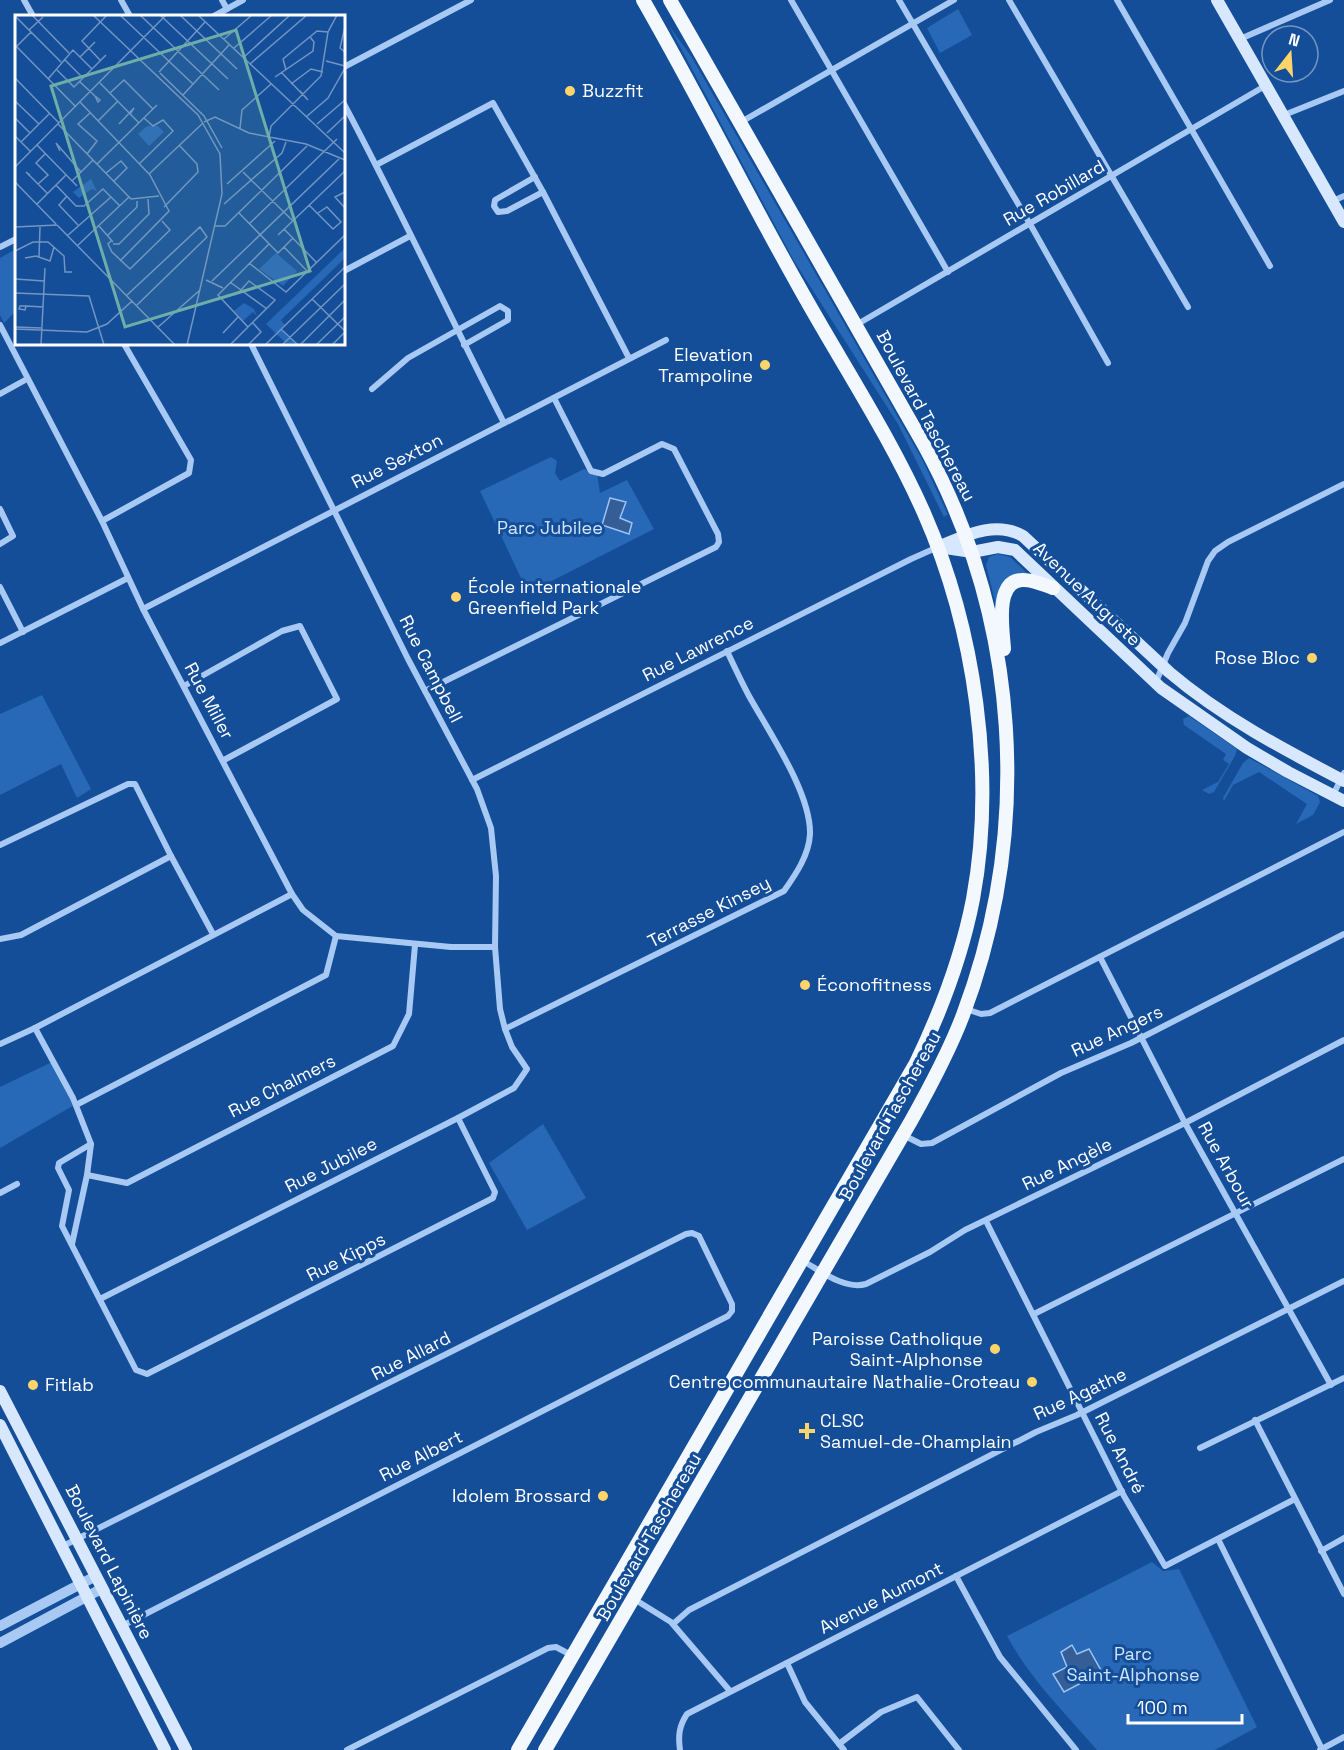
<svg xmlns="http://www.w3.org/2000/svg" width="1344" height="1750" font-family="'Space Grotesk',sans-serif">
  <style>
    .green { fill: #2768b7 }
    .water { fill: #345e95; stroke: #99c4f6; stroke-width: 1.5 }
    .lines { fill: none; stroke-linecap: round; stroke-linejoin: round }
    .minor { stroke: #a7c9f3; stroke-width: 6 }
    .tertiary { stroke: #a7c9f3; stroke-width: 10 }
    .secondary { stroke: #d7e7fd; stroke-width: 12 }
    .primary { stroke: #f3f8ff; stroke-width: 14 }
    .poi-dot { fill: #ffd469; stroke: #144e99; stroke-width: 2 }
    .labels { text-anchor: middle; stroke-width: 6; stroke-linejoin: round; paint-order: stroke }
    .poi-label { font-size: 18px; fill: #fff; stroke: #144e99; text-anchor: start }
    .street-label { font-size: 18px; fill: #fff; stroke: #144e99 }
    .park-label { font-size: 18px; fill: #cfe4fd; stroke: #144e99 }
    .inset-road { fill: none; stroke: #7295c2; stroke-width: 1.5 }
    .view { fill: #6fada8; fill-opacity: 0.15; stroke: #6fada8; stroke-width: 3 }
    .inset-edge { fill: none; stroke: #fff; stroke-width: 3 }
  </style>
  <rect width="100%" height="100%" fill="#144e99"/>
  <!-- green -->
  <g class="green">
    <path d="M958 9 972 35 940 53 927 28Z"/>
    <path d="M669 26 691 56 923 461 948 515H946L944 517 898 424 794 261Z"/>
    <path d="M16 249V311L4 323 0 315V258Z"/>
    <path d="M551 457 557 461 555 473 560 481 584 469 597 473 600 493 627 480 654 529 528 593 480 491Z"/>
    <path d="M998 554 1010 557 1027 573 996 605 986 565 989 557Z"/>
    <path d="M42 695 91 789 77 798 61 764 0 795V714Z"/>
    <path d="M1189 716 1237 749 1235 756 1214 792 1209 794 1202 790 1218 782 1229 764 1223 760 1226 754 1184 725 1183 719Z"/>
    <path d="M1249 758 1318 796 1320 802 1313 815 1296 824 1307 804 1259 772 1233 785 1224 801 1223 798 1243 763Z"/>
    <path d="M54 1061 76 1104 0 1148V1087Z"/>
    <path d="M543 1124 586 1198 527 1230 489 1163Z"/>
    <path d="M1152 1562 1163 1571 1179 1569 1257 1727 1215 1750H1097C1065 1713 1030 1679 1007 1636Z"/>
  </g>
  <!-- water -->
  <g class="water">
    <path d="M610 498 626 502 620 518 632 523 629 534 602 525Z"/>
    <path d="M1072 1645 1077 1654 1089 1649 1102 1672 1064 1692 1053 1674 1067 1667 1061 1652Z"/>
  </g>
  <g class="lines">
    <!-- minor -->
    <g class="minor">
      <path d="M24 0 33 16"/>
      <path d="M121 0 130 16"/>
      <path d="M222 0 227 9"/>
      <path d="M791 0 948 272"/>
      <path d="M899 0 1034 231 1108 363"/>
      <path d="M1009 0 1188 307"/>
      <path d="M1117 0 1270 266"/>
      <path d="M214 16 243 0"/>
      <path d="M1240 39 1330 0"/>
      <path d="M344 67 471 0"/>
      <path d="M344 104C400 209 450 317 504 423"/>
      <path d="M1284 115 1344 91"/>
      <path d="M741 122 954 0"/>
      <path d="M376 165 493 103 543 192 629 358"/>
      <path d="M535 177 495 200 494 206 498 212 507 211 543 192"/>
      <path d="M1333 201 1344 196"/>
      <path d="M0 247 16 239"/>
      <path d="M344 271 410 236"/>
      <path d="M0 325 102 521 143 609 292 894 303 910 336 936 451 947H495"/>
      <path d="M856 325 1265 86"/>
      <path d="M372 389 408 358 500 306 508 311V320L464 345"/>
      <path d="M0 394 27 379"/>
      <path d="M0 509 13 536 0 544"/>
      <path d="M102 521 189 473 191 460 124 344"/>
      <path d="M0 587 23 632"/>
      <path d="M143 609 666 340"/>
      <path d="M0 643 128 578"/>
      <path d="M1156 682 1168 653 1185 623 1208 561 1215 551 1228 542 1344 484"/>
      <path d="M184 686 282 631 300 626 337 699 224 760"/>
      <path d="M425 691 716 547 719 542 718 534 674 449 662 444 603 474 591 471 554 398"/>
      <path d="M472 780 911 559 938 547"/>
      <path d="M1333 795 1344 773"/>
      <path d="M0 845 128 784H135L171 856 213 934"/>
      <path d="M0 939 21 935 171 856"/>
      <path d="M1100 957 1185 1123 1331 1385"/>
      <path d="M966 1009 981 1014 990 1013 1344 832"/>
      <path d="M35 1028 73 1098 91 1144 87 1175 72 1244"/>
      <path d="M505 1029 784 891C796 874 809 855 810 834 811 793 769 732 749 696 741 681 734 666 727 651"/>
      <path d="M0 1044 35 1028 292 894"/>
      <path d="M76 1105 326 975 336 936"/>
      <path d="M903 1135 921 1144 932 1143 1061 1073 1131 1043 1344 934"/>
      <path d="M91 1144 59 1163 58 1168 69 1190 62 1226 136 1370 147 1374 493 1198 495 1192 458 1118"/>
      <path d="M87 1175 127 1183 393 1046 409 1014 415 945"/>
      <path d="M0 1193 17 1184"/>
      <path d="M986 1221 1124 1496 1165 1566 1295 1499"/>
      <path d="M803 1261C821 1271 844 1290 866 1284L930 1252 965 1230 1185 1123 1344 1040"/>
      <path d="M100 1299 458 1118 514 1088 527 1069 512 1047 505 1029 500 1009 495 947 496 876 491 828 477 789 408 659 251 344"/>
      <path d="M1034 1314 1344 1159"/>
      <path d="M1255 1420 1344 1594"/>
      <path d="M1200 1448 1344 1378"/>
      <path d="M1218 1539 1322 1749"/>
      <path d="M63 1546 686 1234 692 1233 699 1236 732 1304V1311L728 1316 122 1626"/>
      <path d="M1321 1551 1344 1538"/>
      <path d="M956 1576 1000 1657 1076 1750"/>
      <path d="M634 1599 671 1622 730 1691"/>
      <path d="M673 1624 689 1610 1036 1432 1077 1415 1344 1281"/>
      <path d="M787 1663 805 1702 844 1750"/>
      <path d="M839 1744 881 1712 917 1697 959 1750"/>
      <path d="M347 1750 548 1648 556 1647 573 1656"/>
      <path d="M680 1750C678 1736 679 1726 687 1714L1122 1491"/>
      <path d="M1320 1750 1344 1737"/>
    </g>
    <!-- tertiary -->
    <g class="tertiary">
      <path d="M0 1626 96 1576"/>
      <path d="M0 1643 103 1588"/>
    </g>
    <!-- secondary -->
    <g class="secondary">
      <path d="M1217 0 1344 222"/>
      <path d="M938 547C965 536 995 520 1023 536L1169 672C1222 717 1283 749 1344 781"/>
      <path d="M939 547 972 552 998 547 1015 550 1161 688 1247 748 1288 772 1344 801"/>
      <path d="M0 1391 186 1750"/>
      <path d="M0 1425 165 1750"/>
    </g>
    <!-- primary -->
    <g class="primary">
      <path d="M1004 649C1003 631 994 581 1022 580 1032 579 1044 585 1053 588"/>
      <path d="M518 1750 916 1063C941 1011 962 956 973 899 996 775 975 629 924 513 889 434 840 361 798 285 745 191 697 94 643 0"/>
      <path d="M545 1750 911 1121C930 1087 949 1052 963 1015 1033 829 1020 620 924 445L670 0"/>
    </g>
  </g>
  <!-- markers -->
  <g class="poi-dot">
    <circle cx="570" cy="91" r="6"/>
    <circle cx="765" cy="365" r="6"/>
    <circle cx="456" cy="597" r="6"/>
    <circle cx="1312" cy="658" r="6"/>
    <circle cx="805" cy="985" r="6"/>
    <circle cx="995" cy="1349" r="6"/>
    <circle cx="1032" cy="1382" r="6"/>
    <circle cx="33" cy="1385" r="6"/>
    <path d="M804 1422h6v6h6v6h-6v6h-6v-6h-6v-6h6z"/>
    <circle cx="603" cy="1496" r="6"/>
  </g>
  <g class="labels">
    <!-- poi labels -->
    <g class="poi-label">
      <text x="582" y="97">Buzzfit</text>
      <text x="753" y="361" text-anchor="end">Elevation<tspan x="753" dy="21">Trampoline</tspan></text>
      <text x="468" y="593">École internationale<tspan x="468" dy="21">Greenfield Park</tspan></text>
      <text x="1300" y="664" text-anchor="end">Rose Bloc</text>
      <text x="817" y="991">Éconofitness</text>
      <text x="983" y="1345" text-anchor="end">Paroisse Catholique<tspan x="983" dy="21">Saint-Alphonse</tspan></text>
      <text x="1020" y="1388" text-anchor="end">Centre communautaire Nathalie-Croteau</text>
      <text x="45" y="1391">Fitlab</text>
      <text x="820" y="1427">CLSC<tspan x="820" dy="21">Samuel-de-Champlain</tspan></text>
      <text x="591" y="1502" text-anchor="end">Idolem Brossard</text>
    </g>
    <!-- street labels -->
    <g class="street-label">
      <text transform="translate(1054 193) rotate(-30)" y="6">Rue Robillard</text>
      <text transform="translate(926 416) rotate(62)" y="6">Boulevard Taschereau</text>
      <text transform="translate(397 461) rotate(-27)" y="6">Rue Sexton</text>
      <text transform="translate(1087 594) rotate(44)" y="6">Avenue Auguste</text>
      <text transform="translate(698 649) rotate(-27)" y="6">Rue Lawrence</text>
      <text transform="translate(431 669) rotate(63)" y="6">Rue Campbell</text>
      <text transform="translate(209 701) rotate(62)" y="6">Rue Miller</text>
      <text transform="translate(709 912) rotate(-27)" y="6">Terrasse Kinsey</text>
      <text transform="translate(1117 1031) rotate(-25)" y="6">Rue Angers</text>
      <text transform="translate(282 1086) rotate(-27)" y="6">Rue Chalmers</text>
      <text transform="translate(890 1116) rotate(-61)" y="6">Boulevard Taschereau</text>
      <text transform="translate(1067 1164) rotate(-26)" y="6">Rue Angèle</text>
      <text transform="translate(331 1165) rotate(-27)" y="6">Rue Jubilee</text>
      <text transform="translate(1226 1165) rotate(61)" y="6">Rue Arbour</text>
      <text transform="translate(346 1257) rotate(-27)" y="6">Rue Kipps</text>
      <text transform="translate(411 1356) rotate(-27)" y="6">Rue Allard</text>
      <text transform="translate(1080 1394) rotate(-25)" y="6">Rue Agathe</text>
      <text transform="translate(1120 1453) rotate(63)" y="6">Rue André</text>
      <text transform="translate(421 1456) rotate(-27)" y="6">Rue Albert</text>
      <text transform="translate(649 1537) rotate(-60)" y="6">Boulevard Taschereau</text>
      <text transform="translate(109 1562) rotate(63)" y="6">Boulevard Lapinière</text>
      <text transform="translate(881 1598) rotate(-27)" y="6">Avenue Aumont</text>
    </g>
    <!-- park labels -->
    <g class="park-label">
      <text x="550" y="534">Parc Jubilee</text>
      <text x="1133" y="1660">Parc<tspan x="1133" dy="21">Saint-Alphonse</tspan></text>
    </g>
  </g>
  <!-- overview -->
  <g transform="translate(15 15)">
    <rect width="330" height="330" fill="#144e99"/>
    <path d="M132 111H143L149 117 134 131 123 119ZM76 164 82 176 77 174 64 183 58 177ZM330 233V243L266 305 270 310 266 314 282 330H273L251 309ZM261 238 282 256 268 271 244 254ZM229 288 239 294 242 301 238 297 228 306 219 296Z" fill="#2768b7"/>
    <path class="inset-road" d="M17 0 54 38M78 0 183 100 205 139 207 179 172 330M105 0 178 69M125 0 204 75M145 0 213 64M165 0 222 54M183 0 330 138M0 1 46 47M330 12 325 33 330 37M14 15 28 2M209 24 237 0M0 30 61 92M2 31 16 17M219 33 257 0M65 42 80 27M229 42 275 0M49 44 68 63M85 45 67 26 92 0M311 46 330 51M235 49 292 0M42 55 59 72 91 40M271 55 268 44 302 16 313 17M144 57 190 7M266 57 293 85 285 76M145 58 189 101 207 133M260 62 298 36 299 27 295 22M0 63 44 108M33 64 58 35 77 54M65 67 80 81 85 85 83 87 80 81M85 68 124 108M276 69 296 54 308 57M95 78 109 65 138 94M168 80 214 30M0 86 24 109M65 87 135 160 154 196 105 246M291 102 313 83 330 53M0 103 15 118M83 106 103 86M189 107 200 102 234 118 291 129 330 145M43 109 116 184 144 181M104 109 119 93 115 99M302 109 330 85M225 113 227 95 256 69M312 118 330 101M0 121 15 136M254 122 256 111 306 61 313 17 322 0M6 127 35 98M22 130 62 171M45 136 41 128 66 157M72 139 82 126 63 109 75 98M82 149 142 90M124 149 158 116 148 105 138 111 129 103M0 152 151 0M228 157 278 206M91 158 106 146 112 153 99 166M134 159 188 108M15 160 11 157 32 178M57 166 78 145M0 167 41 209M23 169 33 160 21 148 30 139M212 169 260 126M41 170 61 191H69L88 174 105 191M330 177 320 182 330 193M52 181 44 190 63 210M22 189 51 160M209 189 267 138 271 127M294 190 318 214 326 207 312 192 303 198M149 192 183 157 182 149 164 130M224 198 263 238 278 223M234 209 322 124M42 210 160 330M84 211 98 227M200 211H210L292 131M0 212 42 210M269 214 301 247M93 220 122 192V186M263 220 330 156M52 221 96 182M97 225 93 229 97 237 115 254 155 215 147 206M98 229H104L134 199 133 184M62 231 114 182M269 232 292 256M0 236 18 227H33L49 241 50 257H57M24 242 25 212M10 243 21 241 35 246 39 232M234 248 271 277 330 220M0 264 29 266M191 265 208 273M197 266 324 144M215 267 252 294M0 278 74 281 89 330M111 281 185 212 192 222 122 290M297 284 330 316M11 291 10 295 4 294 5 291H11L28 292M0 312 26 313M233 312 203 280 254 229M142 313 185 275M0 314 72 317 92 309 117 286M266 314 283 330M208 318 223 302M26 330 30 253M215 330 260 285 234 266 225 276M233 330 246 317 237 307M250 330 330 252M267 330 330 269M285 330 330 285M301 330 330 302M317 330 330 317"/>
    <path class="view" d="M221 15 295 256 110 312 36 71Z"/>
    <rect width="330" height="330" class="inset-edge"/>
  </g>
  <!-- north arrow -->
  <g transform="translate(1290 54) rotate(17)"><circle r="28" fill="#144e99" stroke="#7295c2" stroke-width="1.5"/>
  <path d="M0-4.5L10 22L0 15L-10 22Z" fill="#ffd469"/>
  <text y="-9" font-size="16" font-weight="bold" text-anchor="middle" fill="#ffffff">N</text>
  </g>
  <!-- scale -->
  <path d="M1128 1714v9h114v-9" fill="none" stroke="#ffffff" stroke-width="3"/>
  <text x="1137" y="1714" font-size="18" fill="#ffffff" stroke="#144e99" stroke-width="4.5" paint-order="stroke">100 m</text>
</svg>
